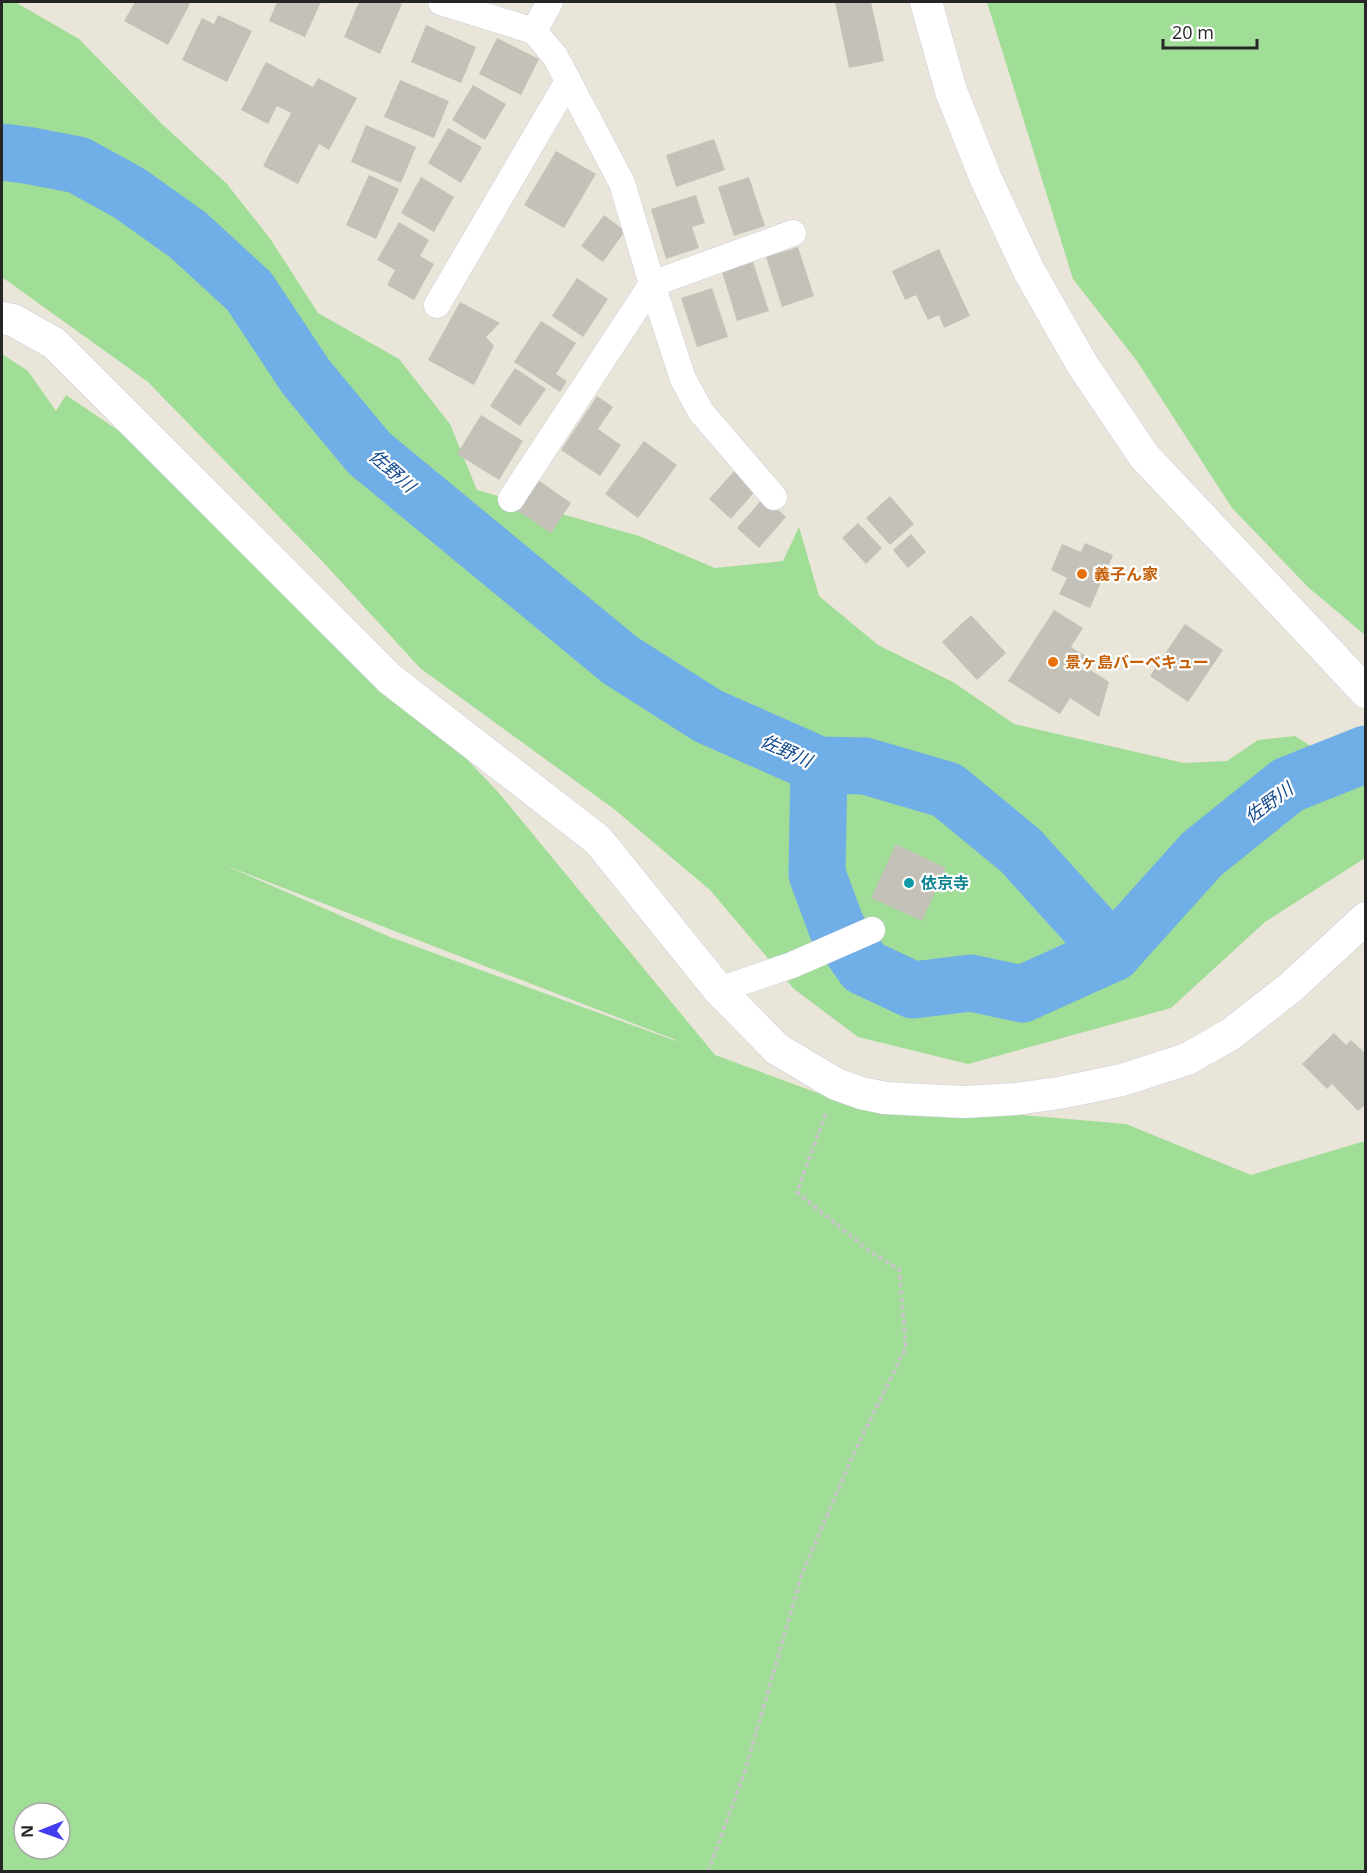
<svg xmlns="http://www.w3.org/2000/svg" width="1367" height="1873" font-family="'Open Sans','Noto Sans JP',sans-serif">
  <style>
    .green { fill: #a0dd96; fill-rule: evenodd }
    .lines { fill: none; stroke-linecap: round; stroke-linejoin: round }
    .river { stroke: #6faee7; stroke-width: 57 }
    .building { fill: #c4c1b8 }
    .minor-casing { stroke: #cecedf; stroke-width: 27 }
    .tertiary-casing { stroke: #cecedf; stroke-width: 33 }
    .path { stroke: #c7c7c7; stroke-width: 4; stroke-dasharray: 4.5 3; stroke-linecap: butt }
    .minor { stroke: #fff; stroke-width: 26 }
    .tertiary { stroke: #fff; stroke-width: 32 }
    .food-dot { fill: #e8710a; stroke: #fff; stroke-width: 2 }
    .culture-dot { fill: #0f9aa8; stroke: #fff; stroke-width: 2 }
    .labels { text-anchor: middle; stroke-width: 4.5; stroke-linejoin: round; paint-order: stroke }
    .food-label { font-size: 16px; font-weight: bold; fill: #c56008; stroke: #fff; text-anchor: start }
    .culture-label { font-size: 16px; font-weight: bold; fill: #0d838f; stroke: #fff; text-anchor: start }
    .water-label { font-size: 18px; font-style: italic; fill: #134a8d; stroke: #fff }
  </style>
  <rect width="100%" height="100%" fill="#e9e5d8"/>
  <!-- green -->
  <g class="green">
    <path d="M2 2H15L79 39 162 124 227 184 271 240 318 313 399 359 450 424 477 490 639 536 715 568 783 561 799 527 819 596 878 645 953 682 1014 724 1184 763 1227 761 1258 740 1295 736 1365 781V858L1265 922 1171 1008 968 1064 858 1037 794 989 710 890 614 809 420 668 324 563 148 382 2 277Z"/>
    <path d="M987 2H1365V635L1308 587 1232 508 1137 361 1073 279Z"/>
    <path d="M2 354 28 371 56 411 66 395 194 482 390 679 498 792 715 1055 834 1099 1126 1124 1251 1175 1365 1141V1871H2ZM222 864 676 1040V1041L390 937ZM24 1813H60V1849H24Z"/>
  </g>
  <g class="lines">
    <!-- river -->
    <g class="river">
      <path d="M2 152 26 155 78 165 129 193 188 235 249 291 306 377 369 453 620 660 708 716 819 765 865 766 947 790 1021 851 1113 953"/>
      <path d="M819 765 817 874 837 928 864 967 913 990 971 983 1022 994 1113 953 1202 854 1288 785 1366 754"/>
    </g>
  </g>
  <!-- building -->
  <g class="building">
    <path d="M135 2H185L190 4 168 45 124 21Z"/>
    <path d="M277 2H321L305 37 269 21Z"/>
    <path d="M359 2H397L402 4 380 54 344 37Z"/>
    <path d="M835 2H871L884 61 849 68Z"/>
    <path d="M218 15 252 31 227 82 182 60 202 18 214 24Z"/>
    <path d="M426 25 476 47 461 83 411 62Z"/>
    <path d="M497 38 539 59 521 95 479 74Z"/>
    <path d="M266 62 313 87 318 78 357 98 329 150 319 144 298 184 263 166 291 113 277 106 268 124 241 110Z"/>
    <path d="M400 80 449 101 434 138 384 117Z"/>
    <path d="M473 85 506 104 485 140 452 120Z"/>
    <path d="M366 125 416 147 401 183 351 162Z"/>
    <path d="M448 128 482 147 461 183 428 163Z"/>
    <path d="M714 139 725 170 676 187 666 155Z"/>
    <path d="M556 151 596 174 564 228 524 205Z"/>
    <path d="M369 175 399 189 376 239 346 225Z"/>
    <path d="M421 177 454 197 434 232 401 213Z"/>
    <path d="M749 177 765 226 734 236 718 187Z"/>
    <path d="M696 195 705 223 692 227 699 248 666 259 651 209Z"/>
    <path d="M604 215 625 231 603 262 581 246Z"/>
    <path d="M399 222 429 240 420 256 434 264 414 300 387 285 395 270 377 260Z"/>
    <path d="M798 247 814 296 782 307 766 257Z"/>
    <path d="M939 249 970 316 944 328 939 315 928 320 916 295 905 300 892 271Z"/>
    <path d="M753 262 769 311 737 321 722 272Z"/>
    <path d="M577 278 608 299 583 337 552 316Z"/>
    <path d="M712 288 728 337 697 347 681 298Z"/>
    <path d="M460 302 500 323 486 337 494 346 474 385 428 360Z"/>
    <path d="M541 321 576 343 556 374 567 381 560 392 514 362Z"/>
    <path d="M515 368 546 389 520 426 490 406Z"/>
    <path d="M597 396 613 407 598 429 621 445 600 476 561 450Z"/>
    <path d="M481 415 523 441 499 480 457 454Z"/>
    <path d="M644 441 677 465 638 518 605 494Z"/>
    <path d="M736 469 758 488 731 519 709 499Z"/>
    <path d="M538 480 571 503 551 533 518 511Z"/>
    <path d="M890 496 914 524 890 545 866 518Z"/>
    <path d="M764 497 786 517 759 548 737 528Z"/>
    <path d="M858 523 882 548 866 564 842 538Z"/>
    <path d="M911 534 926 552 908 568 893 550Z"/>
    <path d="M1085 543 1113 555 1090 608 1059 594 1067 578 1051 570 1062 544 1081 552Z"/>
    <path d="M1054 610 1083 628 1071 647 1089 658 1084 666 1109 682 1099 717 1070 698 1060 714 1008 681Z"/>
    <path d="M971 615 1006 653 977 680 942 642Z"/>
    <path d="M1185 624 1223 650 1188 702 1150 676Z"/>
    <path d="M896 844 946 868 922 921 871 898Z"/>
    <path d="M1334 1033 1346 1045 1351 1040 1366 1054V1104L1358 1111 1332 1084 1327 1089 1302 1064Z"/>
  </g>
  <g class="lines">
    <defs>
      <g id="minor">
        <path d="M441 2 534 31 555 56 622 183 652 284 683 379 701 412 774 497"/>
        <path d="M534 31 550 2"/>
        <path d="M437 305 568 81"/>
        <path d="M511 499 652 284 793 233"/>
        <path d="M719 990 792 965 872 930"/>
      </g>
      <g id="tertiary">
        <path d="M926 2 951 91 986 179 1029 271 1082 364 1144 456 1366 692"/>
        <path d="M2 318 13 320 54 343 390 679 598 840 719 990 777 1049 836 1084 861 1093 885 1098 964 1102 1016 1099 1059 1093 1122 1080 1187 1059 1231 1034 1290 988 1366 918"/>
      </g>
    </defs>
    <!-- minor casing -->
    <use href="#minor" class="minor-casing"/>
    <!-- tertiary casing -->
    <use href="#tertiary" class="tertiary-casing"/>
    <!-- path -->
    <path class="path" d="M708 1872 745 1771 802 1574 853 1455 906 1347 899 1269 869 1251 797 1192 826 1113"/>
    <!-- minor -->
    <use href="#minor" class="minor"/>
    <!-- tertiary -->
    <use href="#tertiary" class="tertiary"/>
  </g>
  <!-- markers -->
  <g class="food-dot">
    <circle cx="1082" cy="574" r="6"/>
    <circle cx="1053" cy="662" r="6"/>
  </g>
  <circle class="culture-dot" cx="909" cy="883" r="6"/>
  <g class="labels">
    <!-- food labels -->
    <g class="food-label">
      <text x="1094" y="580">義子ん家</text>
      <text x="1065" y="668">景ヶ島バーベキュー</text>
    </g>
    <!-- culture labels -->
    <g class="culture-label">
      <text x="921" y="889">依京寺</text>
    </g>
    <!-- water labels -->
    <g class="water-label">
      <text transform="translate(392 471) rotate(41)" y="6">佐野川</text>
      <text transform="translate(786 751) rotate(24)" y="6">佐野川</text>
      <text transform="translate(1269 803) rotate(-36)" y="6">佐野川</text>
    </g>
  </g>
  <!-- border -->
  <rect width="1367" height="1873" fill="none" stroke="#262626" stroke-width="6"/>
  <!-- north arrow -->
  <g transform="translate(42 1831) rotate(269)"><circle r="28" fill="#ffffff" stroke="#a8a8a8" stroke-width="1.5"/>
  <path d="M0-4.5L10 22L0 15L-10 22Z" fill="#423ef0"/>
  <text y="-9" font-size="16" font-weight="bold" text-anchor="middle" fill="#262626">N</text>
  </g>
  <!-- scale -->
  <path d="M1163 39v9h94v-9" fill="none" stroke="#262626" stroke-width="3"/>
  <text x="1172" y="39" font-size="18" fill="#262626" stroke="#ffffff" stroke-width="4.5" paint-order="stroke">20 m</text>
</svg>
